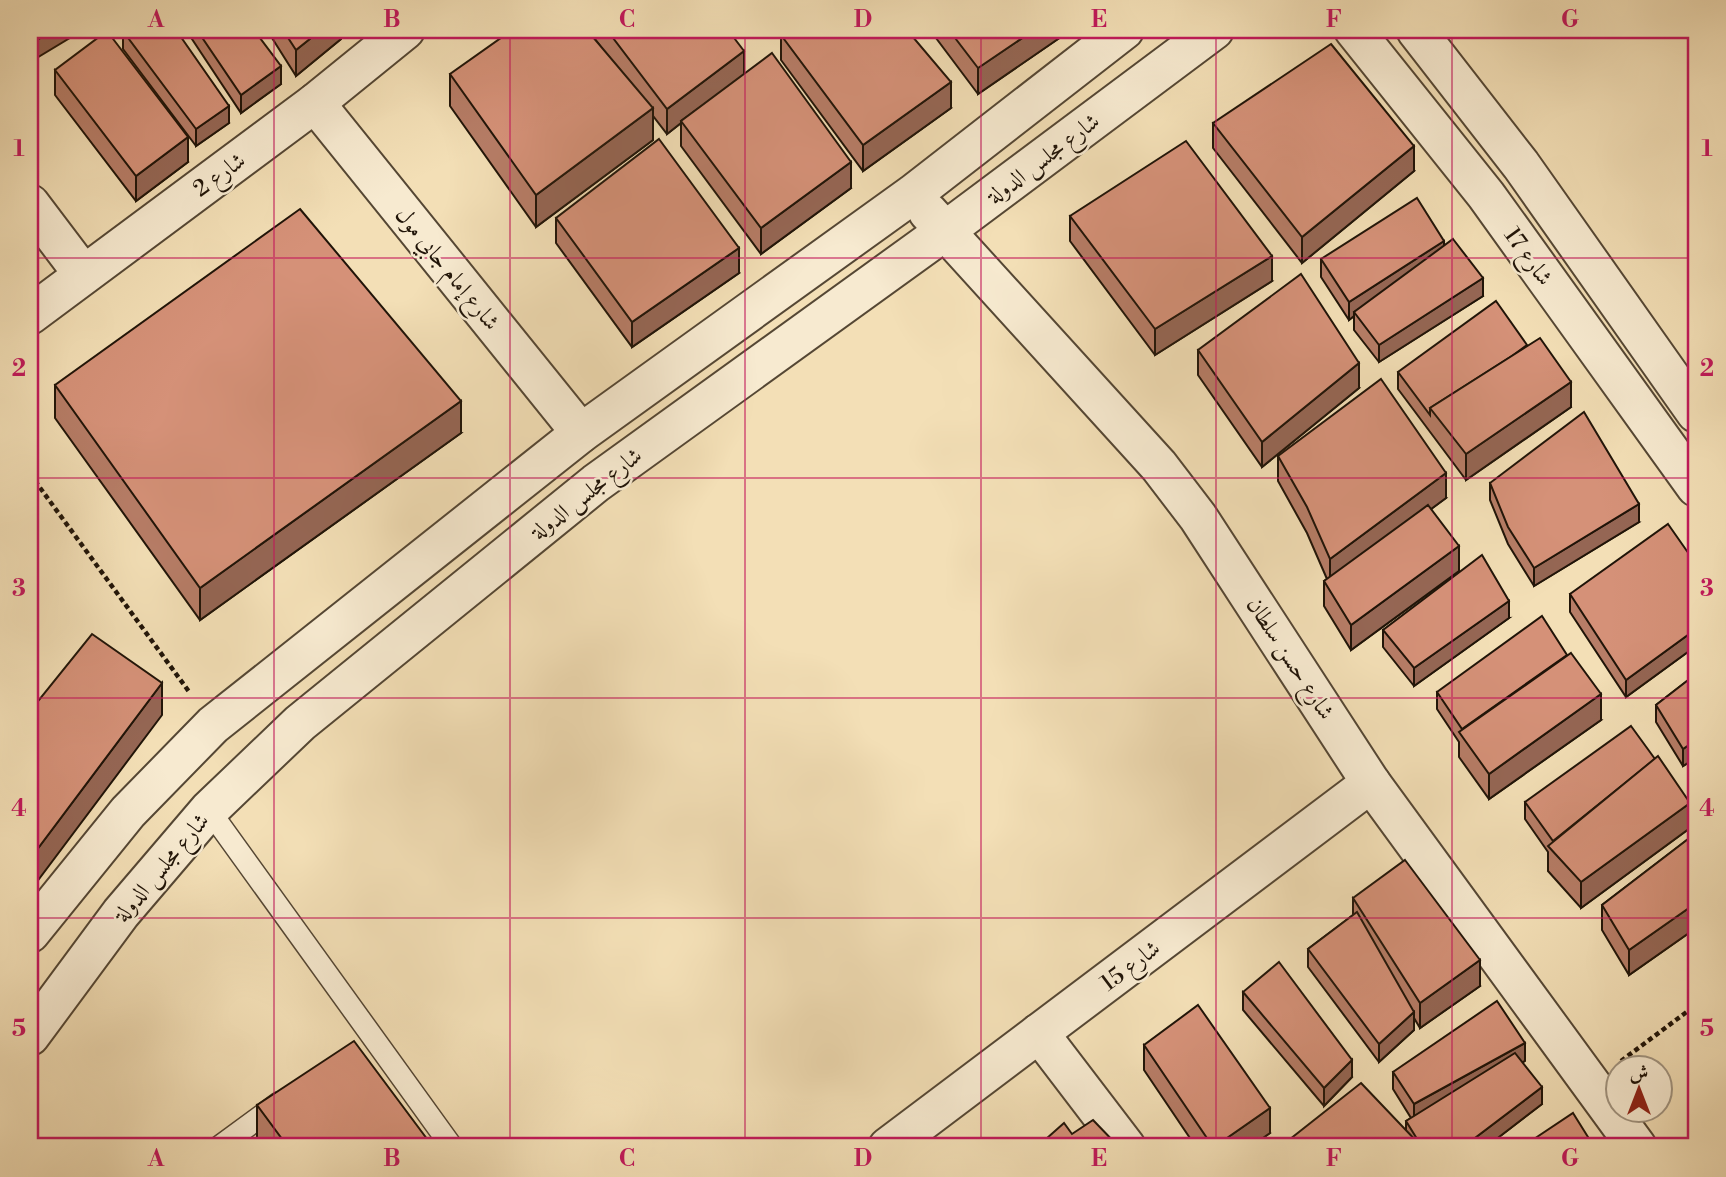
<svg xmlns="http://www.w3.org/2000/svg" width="1726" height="1177" font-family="'Libre Bodoni',Amiri,serif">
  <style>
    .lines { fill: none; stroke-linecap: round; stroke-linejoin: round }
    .service-casing { stroke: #554734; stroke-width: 24 }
    .minor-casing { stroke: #554734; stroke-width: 42 }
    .path { stroke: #201408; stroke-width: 4.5; stroke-dasharray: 5 3.5; stroke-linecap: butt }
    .service { stroke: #f7ead0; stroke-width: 21 }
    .minor { stroke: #f7ead0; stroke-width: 38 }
    .wall { fill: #b77d67; stroke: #201408; stroke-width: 2 }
    .shaded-wall { fill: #956654; stroke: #201408; stroke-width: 2 }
    .building { fill: #d59178; stroke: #201408; stroke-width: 2 }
    .grid { fill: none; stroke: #c2185b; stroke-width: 2; stroke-opacity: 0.55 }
    .labels { text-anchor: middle; stroke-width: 5; stroke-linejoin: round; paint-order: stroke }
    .street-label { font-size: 23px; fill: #201408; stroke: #f7ead0 }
    .neatline { fill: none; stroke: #c2185b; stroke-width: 2.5 }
    .grid-label { font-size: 23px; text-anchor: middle; font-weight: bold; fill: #c2185b }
  </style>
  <rect width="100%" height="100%" fill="#f3dfb6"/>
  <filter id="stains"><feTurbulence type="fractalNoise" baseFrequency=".00286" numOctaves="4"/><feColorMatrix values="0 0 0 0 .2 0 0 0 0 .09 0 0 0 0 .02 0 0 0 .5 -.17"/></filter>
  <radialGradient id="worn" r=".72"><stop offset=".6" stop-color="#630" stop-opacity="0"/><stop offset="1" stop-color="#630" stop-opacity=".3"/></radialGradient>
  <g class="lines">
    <defs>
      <g id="service">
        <path d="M209 810 452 1147"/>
        <path d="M219 1147 279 1103"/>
      </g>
      <g id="minor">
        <path d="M1354 30 1486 195 1696 487"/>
        <path d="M1416 30 1521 165 1696 413"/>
        <path d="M315 103 581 433"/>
        <path d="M30 204 83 274"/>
        <path d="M928 212 1159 466 1198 517 1371 783 1637 1147"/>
        <path d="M30 315 315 103 405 30"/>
        <path d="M30 933 128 812 213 725 581 433 913 194 1124 30"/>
        <path d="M1039 1033 1126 1147"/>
        <path d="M30 1036 121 913 209 810 300 723 596 483 945 231 1214 30"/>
        <path d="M888 1147 1371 783"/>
      </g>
    </defs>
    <!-- service casing -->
    <use href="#service" class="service-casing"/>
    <!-- minor casing -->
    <use href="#minor" class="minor-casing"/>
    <!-- path -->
    <g class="path">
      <path d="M30 474 190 693"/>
      <path d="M1621 1061 1696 1005"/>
    </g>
    <!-- service -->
    <use href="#service" class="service"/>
    <!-- minor -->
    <use href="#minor" class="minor"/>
  </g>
  <!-- wall -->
  <g class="wall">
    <path d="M186 30H254L281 84 241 113Z"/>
    <path d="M267 30H341V39L296 76Z"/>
    <path d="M588 30H728L744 74 851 188 761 254 681 146V123L667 134 653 116V140L536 227 450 106V74L601 47Z"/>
    <path d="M930 30H1071L978 94Z"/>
    <path d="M123 31 229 123 196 146 123 49Z"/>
    <path d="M781 35 951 108 863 171 781 60Z"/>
    <path d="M55 70 188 162 136 201 55 95Z"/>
    <path d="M1213 123 1414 171 1302 263 1213 148Z"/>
    <path d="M1070 216 1272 281 1155 355 1070 241Z"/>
    <path d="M556 218 739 273 632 347 556 243Z"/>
    <path d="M1444 245 1483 296 1379 362 1354 330V316L1349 320 1321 277V259Z"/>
    <path d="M1527 346 1571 407 1466 480 1398 389V372Z"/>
    <path d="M1198 350 1359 388 1262 467 1198 375Z"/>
    <path d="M55 385 461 433 200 620 55 418Z"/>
    <path d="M1278 456 1446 498 1431 509 1459 571 1351 650 1324 606V581L1327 579 1307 533 1278 481Z"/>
    <path d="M1490 483 1639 522 1534 586 1508 544 1490 500Z"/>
    <path d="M1696 564V646L1626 697 1570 612V594Z"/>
    <path d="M1509 618 1414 686 1383 647V630Z"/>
    <path d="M1696 674V758L1683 766 1656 722V705Z"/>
    <path d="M1437 692 1601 720 1489 799 1459 757V742L1437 709Z"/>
    <path d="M1525 802 1690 828 1581 908 1548 871V852L1525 819Z"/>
    <path d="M1696 833V928L1629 975 1602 930V905Z"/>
    <path d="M1353 898 1480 986 1420 1028 1414 1018V1030L1379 1062 1308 967V949L1353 915Z"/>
    <path d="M1243 992 1352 1077 1324 1106 1243 1010Z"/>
    <path d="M1144 1045 1270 1133 1250 1147H1196L1144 1070Z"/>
    <path d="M1525 1061 1522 1062 1542 1104 1486 1147H1280L1406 1131V1121L1411 1118 1393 1089V1072Z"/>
    <path d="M257 1105 433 1147H264L257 1137Z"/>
  </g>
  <!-- shaded-wall -->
  <g class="shaded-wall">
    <path d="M54 30H83L30 62V44Z"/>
    <path d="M321 30H341V39L296 76V50Z"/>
    <path d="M1034 30H1071L978 94V68Z"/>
    <path d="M744 51V76L681 121V123L667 134V109Z"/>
    <path d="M281 66V84L241 113V95Z"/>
    <path d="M951 82V108L863 171V145Z"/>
    <path d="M229 106V123L196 146V129Z"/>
    <path d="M653 108V140L536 227V195Z"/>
    <path d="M188 137V162L136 201V176Z"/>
    <path d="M1414 146V171L1302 263V237Z"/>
    <path d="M851 162V188L761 254V228Z"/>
    <path d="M1444 241V258L1354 312V316L1349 320V302Z"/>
    <path d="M739 248V273L632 347V322Z"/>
    <path d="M1272 256V281L1155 355V329Z"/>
    <path d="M1483 278V296L1379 362V345Z"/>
    <path d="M1359 363V388L1262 467V442Z"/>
    <path d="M1571 382V407L1466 480V454Z"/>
    <path d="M461 401V433L200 620V588Z"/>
    <path d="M1446 473V498L1330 584V559Z"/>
    <path d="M1639 504V522L1534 586V568Z"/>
    <path d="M1459 546V571L1351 650V625Z"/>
    <path d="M1509 601V618L1414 686V668Z"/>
    <path d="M1696 629V646L1626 697V680Z"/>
    <path d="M162 683V715L30 891V859Z"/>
    <path d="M1601 694V720L1489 799V774Z"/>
    <path d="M1696 740V758L1683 766V749Z"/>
    <path d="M1690 803V828L1581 908V882Z"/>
    <path d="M1696 903V928L1629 975V950Z"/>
    <path d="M1480 960V986L1420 1028V1003Z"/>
    <path d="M1414 1012V1030L1379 1062V1044Z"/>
    <path d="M1525 1043V1061L1414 1122V1104Z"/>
    <path d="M1352 1060V1077L1324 1106V1088Z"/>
    <path d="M1542 1087V1104L1486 1147H1463Z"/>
    <path d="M1270 1108V1133L1250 1147H1214Z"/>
  </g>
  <!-- building -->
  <g class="building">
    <path d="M30 30H54L30 44Z"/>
    <path d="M125 30H176L229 106 196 129 123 31Z"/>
    <path d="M197 30H254L281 66 241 95Z"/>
    <path d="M283 30H321L296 50Z"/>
    <path d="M512 30H587L653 108 536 195 450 74Z"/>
    <path d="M607 30H728L744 51 667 109Z"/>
    <path d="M788 30H907L951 82 863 145 781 35Z"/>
    <path d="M949 30H1034L978 68Z"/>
    <path d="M107 31 188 137 136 176 55 70Z"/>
    <path d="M1331 44 1414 146 1302 237 1213 123Z"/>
    <path d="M772 53 851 162 761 228 681 121Z"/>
    <path d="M659 139 739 248 632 322 556 218Z"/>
    <path d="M1186 141 1272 256 1155 329 1070 216Z"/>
    <path d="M1417 198 1444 241 1349 302 1321 259Z"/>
    <path d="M300 209 461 401 200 588 55 385Z"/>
    <path d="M1453 239 1483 278 1379 345 1354 312Z"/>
    <path d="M1301 274 1359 363 1262 442 1198 350Z"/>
    <path d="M1496 301 1527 345 1512 356 1430 408V415L1398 372Z"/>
    <path d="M1540 338 1571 382 1466 454 1430 408Z"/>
    <path d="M1381 379 1446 473 1330 559 1307 507 1278 456Z"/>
    <path d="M1584 412 1639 504 1534 568 1508 527 1490 483Z"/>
    <path d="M1428 505 1459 546 1351 625 1324 581Z"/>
    <path d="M1668 524 1696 564V629L1626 680 1570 594Z"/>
    <path d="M1482 555 1509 601 1414 668 1383 630Z"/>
    <path d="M1542 616 1567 655 1462 729 1437 692Z"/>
    <path d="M92 634 162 683 30 859V711Z"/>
    <path d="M1571 653 1601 694 1489 774 1459 732Z"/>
    <path d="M1696 674V740L1683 749 1656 705Z"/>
    <path d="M1631 726 1655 759 1553 841 1525 802Z"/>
    <path d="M1658 756 1690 803 1581 882 1548 846Z"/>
    <path d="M1696 833V903L1629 950 1602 905Z"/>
    <path d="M1405 860 1480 960 1420 1003 1353 898Z"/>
    <path d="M1357 912 1414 1012 1379 1044 1308 949Z"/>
    <path d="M1279 962 1352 1060 1324 1088 1243 992Z"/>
    <path d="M1497 1001 1525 1043 1414 1104 1393 1072Z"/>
    <path d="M1198 1005 1270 1108 1214 1147H1213L1144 1045Z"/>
    <path d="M354 1041 433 1147H288L257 1105Z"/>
    <path d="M1515 1053 1542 1087 1463 1147H1422L1406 1121Z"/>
    <path d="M1361 1083 1422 1147H1280Z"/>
    <path d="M1573 1113 1593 1145 1591 1147H1522Z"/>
    <path d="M1093 1120 1119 1147H1037L1064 1123 1072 1134Z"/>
    <path d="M221 1140 227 1147H211Z"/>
  </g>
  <!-- grid -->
  <path class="grid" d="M274 30V1147M510 30V1147M745 30V1147M981 30V1147M1216 30V1147M1452 30V1147M30 258H1696M30 478H1696M30 698H1696M30 918H1696"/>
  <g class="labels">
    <!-- street labels -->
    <g class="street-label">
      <text transform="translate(1043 158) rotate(-37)" y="8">شارع مجلس الدولة</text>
      <text transform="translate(219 174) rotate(-36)" y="8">شارع 2</text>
      <text transform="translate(1529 256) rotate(54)" y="8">شارع 17</text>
      <text transform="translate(448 268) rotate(51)" y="8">شارع إمام جابي مول</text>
      <text transform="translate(586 493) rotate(-38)" y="8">شارع مجلس الدولة</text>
      <text transform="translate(1291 658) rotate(57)" y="8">شارع حسن سلطان</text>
      <text transform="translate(161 867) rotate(-50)" y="8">شارع مجلس الدولة</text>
      <text transform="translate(1130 965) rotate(-37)" y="8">شارع 15</text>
    </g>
  </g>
  <!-- margin -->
  <rect width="1726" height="1177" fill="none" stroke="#f3dfb6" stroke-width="77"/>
  <!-- north arrow -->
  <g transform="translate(1639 1089)"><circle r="33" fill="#f7ead0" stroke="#a19480" stroke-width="2"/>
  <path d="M0-5L12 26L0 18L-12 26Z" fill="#8f2418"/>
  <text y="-10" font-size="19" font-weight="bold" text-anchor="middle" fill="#201408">ش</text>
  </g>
  <rect x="38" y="38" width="1650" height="1100" class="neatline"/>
  <g class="grid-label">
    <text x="156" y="27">A</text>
    <text x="392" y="27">B</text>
    <text x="627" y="27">C</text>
    <text x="863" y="27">D</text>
    <text x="1099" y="27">E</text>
    <text x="1334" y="27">F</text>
    <text x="1570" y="27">G</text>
    <text x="19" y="156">1</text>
    <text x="1707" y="156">1</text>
    <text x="19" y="376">2</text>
    <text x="1707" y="376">2</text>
    <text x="19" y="596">3</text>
    <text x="1707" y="596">3</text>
    <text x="19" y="816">4</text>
    <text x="1707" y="816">4</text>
    <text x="19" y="1036">5</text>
    <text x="1707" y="1036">5</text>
    <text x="156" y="1166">A</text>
    <text x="392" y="1166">B</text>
    <text x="627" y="1166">C</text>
    <text x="863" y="1166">D</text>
    <text x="1099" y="1166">E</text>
    <text x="1334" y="1166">F</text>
    <text x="1570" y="1166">G</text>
  </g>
  <rect width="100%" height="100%" filter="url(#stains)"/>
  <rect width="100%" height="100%" fill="url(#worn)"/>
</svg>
